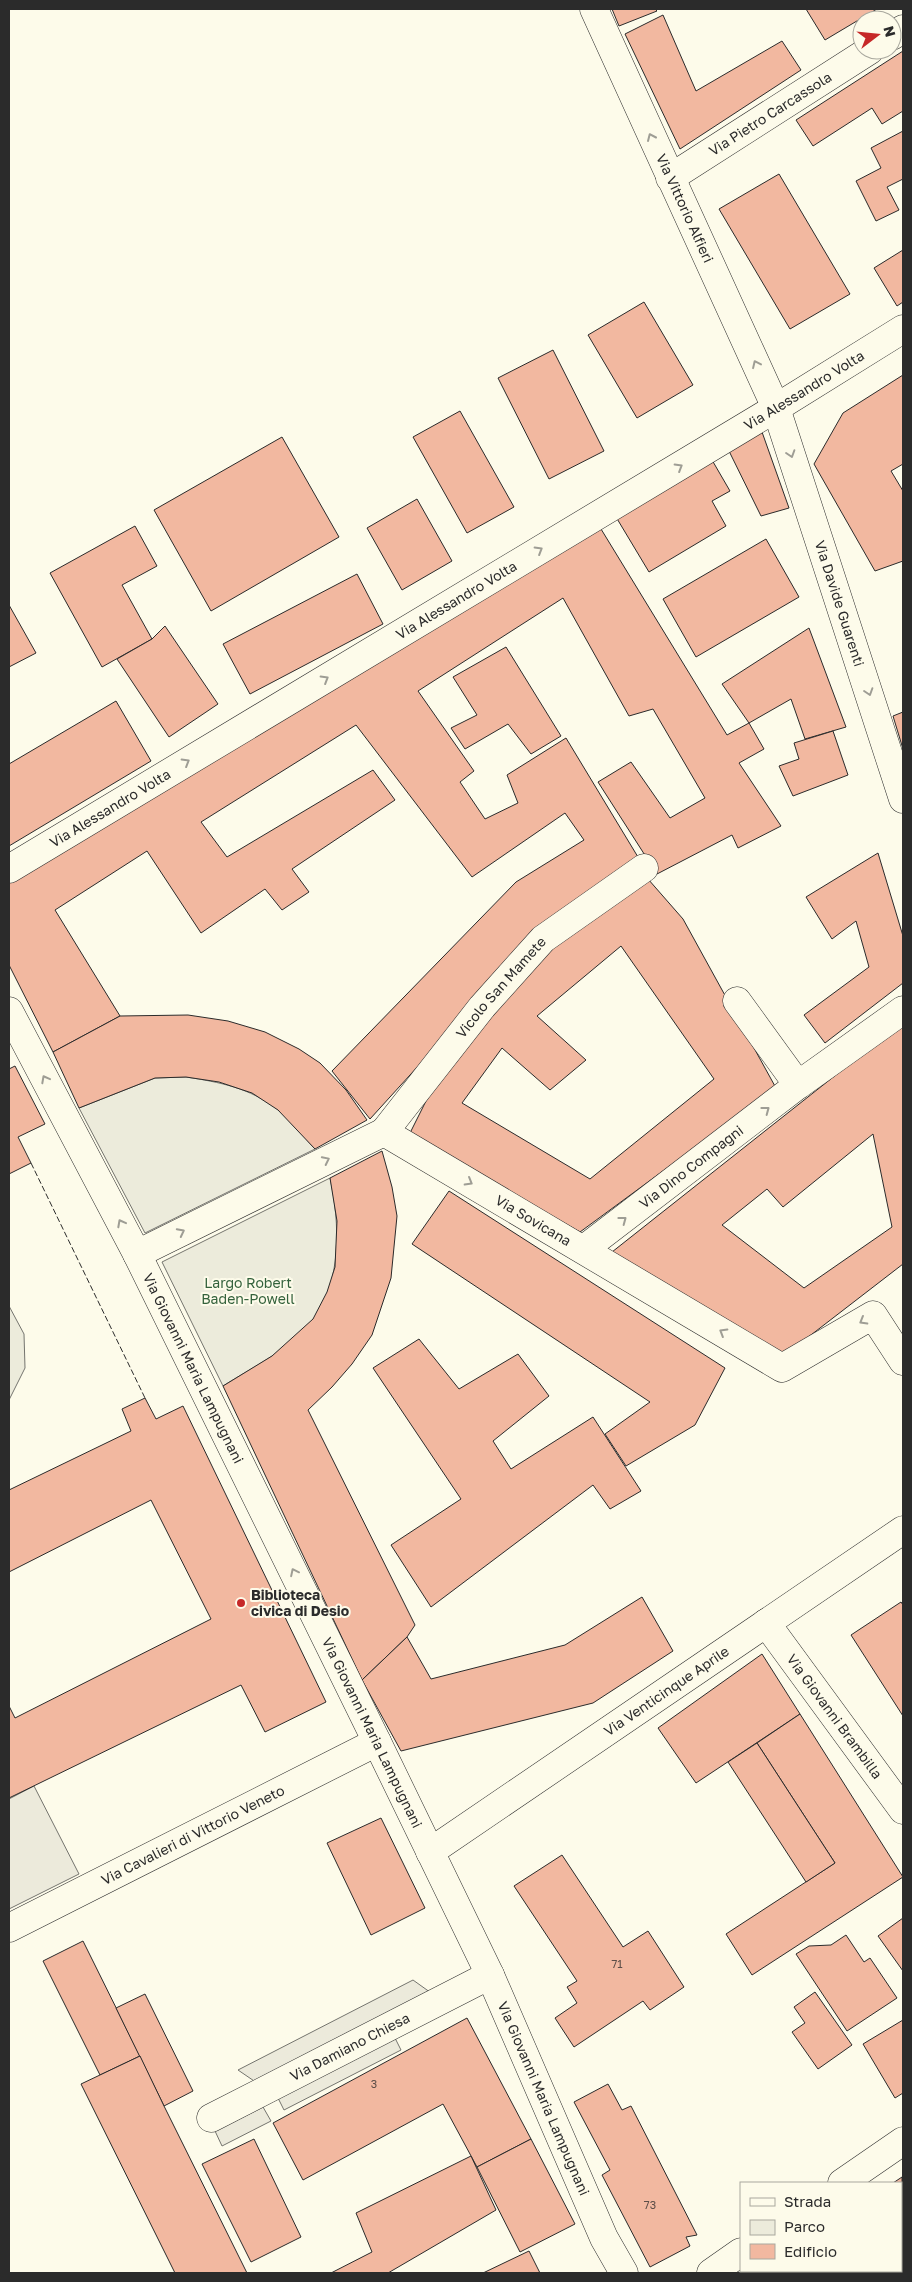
<svg xmlns="http://www.w3.org/2000/svg" width="912" height="2282" font-family="'Golos Text',sans-serif">
  <style>
    .green { fill: #ecebdb; stroke: #74746e }
    .parking { fill: #eceadb; stroke: #74746e }
    .building { fill: #f2b8a0; stroke: #2b2b2b; fill-rule: evenodd }
    .lines { fill: none; stroke-linecap: round; stroke-linejoin: round }
    .minor-casing { stroke: #2b2b2b; stroke-width: 29 }
    .minor { stroke: #fdfbea; stroke-width: 28 }
    .fence { stroke: #2b2b2b; stroke-width: 1; stroke-dasharray: 6 2.5; stroke-linecap: butt }
    .wall { stroke: #2b2b2b; stroke-width: 2.5 }
    .oneway { stroke: #9e9d94 }
    .poi-dot { fill: #c62828; stroke: #fdfbea; stroke-width: 2 }
    .labels { text-anchor: middle; stroke-width: 4; stroke-linejoin: round; paint-order: stroke }
    .number-label { font-size: 11px; fill: #5d4e48 }
    .street-label { font-size: 14px; fill: #2b2b2b; stroke: #fdfbea }
    .park-label { font-size: 14px; fill: #34623c; stroke: #fdfbea }
    .poi-label { font-size: 14px; font-weight: bold; fill: #2b2b2b; stroke: #fdfbea; text-anchor: start }
  </style>
  <rect width="100%" height="100%" fill="#fdfbea"/>
  <!-- green -->
  <g class="green">
    <path d="M186 1077C219 1082 250 1088 277 1109 291 1120 303 1136 315 1149L145 1233 79 1108 155 1078Z"/>
    <path d="M330 1178C340 1223 342 1282 313 1320 291 1349 253 1367 223 1386L162 1262Z"/>
    <path d="M9 1306 24 1334 25 1368 9 1400Z"/>
  </g>
  <!-- parking -->
  <g class="parking">
    <path d="M34 1786 79 1874 9 1909V1799Z"/>
    <path d="M413 1980 434 1995 260 2085 238 2070Z"/>
    <path d="M395 2038 401 2050 284 2110 278 2098Z"/>
    <path d="M263 2107 271 2121 222 2146 215 2131Z"/>
  </g>
  <!-- building -->
  <g class="building">
    <path d="M612 9H655L657 11 619 26Z"/>
    <path d="M806 9H877L825 40Z"/>
    <path d="M663 15 696 91 782 41 801 70 680 149 625 34Z"/>
    <path d="M903 51V111L882 124 872 108 813 146 796 120Z"/>
    <path d="M903 131V179L887 187 899 210 876 221 856 181 881 168 871 148Z"/>
    <path d="M779 174 850 294 790 329 719 209Z"/>
    <path d="M903 250V302L897 306 874 268Z"/>
    <path d="M644 302 693 385 637 418 588 335Z"/>
    <path d="M553 350 604 451 549 479 498 378Z"/>
    <path d="M903 375V464L891 471 903 491V561L875 571 814 464 843 413Z"/>
    <path d="M460 411 514 507 467 533 413 437Z"/>
    <path d="M762 432 789 508 761 516 728 449Z"/>
    <path d="M282 437 339 537 211 611 154 510Z"/>
    <path d="M712 460 730 491 712 501 726 526 649 572 616 517Z"/>
    <path d="M417 499 452 561 402 590 367 528Z"/>
    <path d="M135 526 157 566 122 585 152 639 102 667 50 573Z"/>
    <path d="M601 529 727 735 749 723 764 749 739 763 781 826 738 848 732 835 657 874 598 782 631 762 670 818 705 798 653 709 629 716 563 598 418 691 474 771 460 782 485 819 518 803 507 775 566 738 641 862 540 932 370 1119 332 1071 516 882 584 840 565 813 472 877 356 725 201 822 227 857 373 770 395 800 292 869 309 892 282 910 265 889 201 933 147 851 55 910 120 1016 53 1052 9 965V882Z"/>
    <path d="M766 539 799 597 696 657 663 599Z"/>
    <path d="M357 574 383 624 250 694 223 644Z"/>
    <path d="M9 605 36 653 9 667Z"/>
    <path d="M165 626 218 704 169 737 117 659 152 639Z"/>
    <path d="M809 628 846 727 805 739 791 699 749 723 722 684Z"/>
    <path d="M506 647 561 736 531 754 508 724 465 749 451 728 477 715 453 677Z"/>
    <path d="M116 701 151 761 9 846V764Z"/>
    <path d="M903 712V749L893 716Z"/>
    <path d="M833 731 848 775 793 796 779 766 799 759 794 743Z"/>
    <path d="M878 853 903 936V983L825 1043 804 1015 869 967 856 921 832 939 806 897Z"/>
    <path d="M648 879 683 919 776 1088 580 1232 409 1135 446 1061 554 941ZM621 946 714 1079 590 1179 462 1103 502 1048 550 1090 586 1060 537 1016Z"/>
    <path d="M188 1015 228 1021 265 1032 299 1049 320 1063 346 1090 367 1120 315 1149 278 1110 252 1093 219 1082 186 1077 155 1078 79 1108 53 1052 120 1016Z"/>
    <path d="M899 1025 903 1027V1264L785 1355 612 1252ZM873 1134 892 1227 804 1288 722 1225 767 1189 783 1207Z"/>
    <path d="M15 1066 45 1124 18 1137 31 1163 9 1174V1069Z"/>
    <path d="M382 1151 392 1187 397 1216 391 1278 372 1335 352 1364 332 1387 308 1410 415 1625 407 1637 362 1680 223 1386 272 1356 313 1319 327 1292 335 1267 337 1221 330 1178Z"/>
    <path d="M449 1191 725 1368 695 1425 626 1466 605 1434 650 1402 412 1244Z"/>
    <path d="M419 1339 459 1389 518 1354 549 1396 493 1441 511 1469 593 1417 641 1491 610 1509 593 1485 431 1607 391 1545 461 1499 373 1368Z"/>
    <path d="M145 1398 156 1419 183 1406 326 1702 265 1732 241 1685 9 1798V1706L15 1718 211 1619 151 1500 9 1572V1490L131 1431 122 1409Z"/>
    <path d="M642 1597 673 1651 593 1703 401 1751 362 1680 407 1637 431 1679 565 1645Z"/>
    <path d="M901 1602 903 1605V1716L851 1635Z"/>
    <path d="M762 1654 800 1714 696 1783 658 1728Z"/>
    <path d="M800 1714 903 1877 752 1975 726 1934 835 1863 757 1743Z"/>
    <path d="M757 1743 835 1863 806 1882 728 1762Z"/>
    <path d="M381 1818 425 1908 371 1935 327 1843Z"/>
    <path d="M562 1855 623 1947 648 1931 684 1987 650 2010 643 2001 574 2047 555 2018 577 2003 567 1987 577 1981 514 1886Z"/>
    <path d="M903 1918V1971L878 1936Z"/>
    <path d="M846 1935 864 1962 870 1958 897 1998 847 2031 796 1954 809 1946 831 1945Z"/>
    <path d="M83 1941 140 2056 100 2075 43 1961Z"/>
    <path d="M815 1992 852 2045 818 2069 792 2032 805 2023 794 2007Z"/>
    <path d="M145 1994 193 2091 164 2106 116 2008Z"/>
    <path d="M467 2018 531 2139 477 2167 443 2104 303 2180 273 2123Z"/>
    <path d="M903 2020V2093L895 2098 863 2044Z"/>
    <path d="M140 2056 164 2106 247 2273H175L81 2084Z"/>
    <path d="M608 2084 622 2110 631 2106 697 2235 686 2237 690 2246 650 2267 602 2175 610 2170 574 2102Z"/>
    <path d="M254 2139 301 2237 251 2262 202 2164Z"/>
    <path d="M531 2139 575 2224 520 2252 477 2167Z"/>
    <path d="M471 2156 496 2210 388 2273H331L372 2252 356 2213Z"/>
    <path d="M902 2177 903 2252 901 2254V2183H893Z"/>
    <path d="M529 2251 540 2273H483Z"/>
    <path d="M837 2271H875L872 2273H839Z"/>
  </g>
  <g class="lines">
    <defs>
      <g id="minor">
        <path id="s1" d="M594 9 776 408 903 799"/>
        <path d="M892 36 903 29"/>
        <path id="s2" d="M670 178 870 50"/>
        <path id="s3" d="M9 869 776 408 903 329"/>
        <path d="M737 1001 798 1085"/>
        <path id="s4" d="M9 1011 137 1254 377 1742 490 1975 604 2238 624 2273"/>
        <path id="s5" d="M384 1132 482 1007 543 939 644 868"/>
        <path id="s6" d="M584 1249 798 1085 903 1010"/>
        <path id="s7" d="M137 1254 384 1132 782 1368 873 1315 903 1361"/>
        <path id="s8" d="M766 1623 903 1810"/>
        <path id="s9" d="M430 1852 903 1530"/>
        <path id="s10" d="M9 1928 377 1742"/>
        <path id="s11" d="M211 2118 490 1975"/>
        <path d="M842 2183 903 2141"/>
        <path d="M711 2273 741 2252"/>
      </g>
    </defs>
    <!-- minor casing -->
    <use href="#minor" class="minor-casing"/>
    <!-- minor -->
    <use href="#minor" class="minor"/>
    <!-- fence -->
    <g class="fence">
      <path d="M31 1163 145 1398"/>
      <path d="M805 2273 809 2271"/>
    </g>
    <!-- wall -->
    <path class="wall" d="M819 2271 821 2273"/>
  </g>
  <!-- one-way arrows -->
  <defs><path id="oneway-chevron" d="M-2-3.5L2.5 0L-2 3.5" fill="none" stroke-width="1.6" stroke-linecap="round" stroke-linejoin="round" transform="scale(1.25)"/></defs>
  <g class="oneway">
    <use href="#oneway-chevron" transform="translate(651 137) rotate(-114)"/>
    <use href="#oneway-chevron" transform="translate(756 364) rotate(-115)"/>
    <use href="#oneway-chevron" transform="translate(791 454) rotate(72)"/>
    <use href="#oneway-chevron" transform="translate(679 467) rotate(-31)"/>
    <use href="#oneway-chevron" transform="translate(539 550) rotate(-31)"/>
    <use href="#oneway-chevron" transform="translate(325 679) rotate(-31)"/>
    <use href="#oneway-chevron" transform="translate(869 692) rotate(72)"/>
    <use href="#oneway-chevron" transform="translate(186 762) rotate(-31)"/>
    <use href="#oneway-chevron" transform="translate(45 1079) rotate(-118)"/>
    <use href="#oneway-chevron" transform="translate(766 1110) rotate(-37)"/>
    <use href="#oneway-chevron" transform="translate(326 1160) rotate(-26)"/>
    <use href="#oneway-chevron" transform="translate(469 1182) rotate(30)"/>
    <use href="#oneway-chevron" transform="translate(623 1220) rotate(-37)"/>
    <use href="#oneway-chevron" transform="translate(121 1223) rotate(-118)"/>
    <use href="#oneway-chevron" transform="translate(181 1232) rotate(-27)"/>
    <use href="#oneway-chevron" transform="translate(863 1321) rotate(150)"/>
    <use href="#oneway-chevron" transform="translate(723 1332) rotate(-149)"/>
    <use href="#oneway-chevron" transform="translate(294 1572) rotate(-116)"/>
  </g>
  <!-- markers -->
  <circle class="poi-dot" cx="241" cy="1603" r="5"/>
  <g class="labels">
    <!-- number labels -->
    <g class="number-label">
      <text x="617" y="1968">71</text>
      <text x="374" y="2088">3</text>
      <text x="650" y="2209">73</text>
    </g>
    <!-- street labels -->
    <g class="street-label">
      <text dy="5" stroke="none"><textPath href="#s2" startOffset="119">Via Pietro Carcassola</textPath></text>
      <text dy="5" stroke="none"><textPath href="#s1" startOffset="219">Via Vittorio Alfieri</textPath></text>
      <text dy="5" stroke="none"><textPath href="#s3" startOffset="928">Via Alessandro Volta</textPath></text>
      <text dy="5" stroke="none"><textPath href="#s3" startOffset="522">Via Alessandro Volta</textPath></text>
      <text dy="5" stroke="none"><textPath href="#s1" startOffset="644">Via Davide Guarenti</textPath></text>
      <text dy="5" stroke="none"><textPath href="#s3" startOffset="118">Via Alessandro Volta</textPath></text>
      <text dy="5" stroke="none"><textPath href="#s5" startOffset="186">Vicolo San Mamete</textPath></text>
      <text dy="5" stroke="none"><textPath href="#s6" startOffset="135">Via Dino Compagni</textPath></text>
      <text dy="5" stroke="none"><textPath href="#s7" startOffset="449">Via Sovicana</textPath></text>
      <text dy="5" stroke="none"><textPath href="#s4" startOffset="402">Via Giovanni Maria Lampugnani</textPath></text>
      <text dy="5" stroke="none"><textPath href="#s9" startOffset="286">Via Venticinque Aprile</textPath></text>
      <text dy="5" stroke="none"><textPath href="#s8" startOffset="116">Via Giovanni Brambilla</textPath></text>
      <text dy="5" stroke="none"><textPath href="#s4" startOffset="808">Via Giovanni Maria Lampugnani</textPath></text>
      <text dy="5" stroke="none"><textPath href="#s10" startOffset="206">Via Cavalieri di Vittorio Veneto</textPath></text>
      <text dy="5" stroke="none"><textPath href="#s11" startOffset="156">Via Damiano Chiesa</textPath></text>
      <text dy="5" stroke="none"><textPath href="#s4" startOffset="1212">Via Giovanni Maria Lampugnani</textPath></text>
    </g>
    <!-- park labels -->
    <g class="park-label">
      <text x="248" y="1288">Largo Robert<tspan x="248" dy="16">Baden-Powell</tspan></text>
    </g>
    <!-- poi labels -->
    <g class="poi-label">
      <text x="251" y="1600">Biblioteca<tspan x="251" dy="16">civica di Desio</tspan></text>
    </g>
  </g>
  <!-- border -->
  <rect width="912" height="2282" fill="none" stroke="#2b2b2b" stroke-width="20"/>
  <!-- legend -->
  <rect x="740" y="2182" width="162" height="90" fill="#fdfbea" stroke="#a9a89e"/>
  <rect x="750" y="2198" width="25" height="8" fill="#fdfbea" stroke="#a9a89e"/>
  <text x="784" y="2207" font-size="15" fill="#2b2b2b">Strada</text>
  <rect x="750" y="2220" width="25" height="15" fill="#ecebdb" stroke="#a9a89e"/>
  <text x="784" y="2232" font-size="15" fill="#2b2b2b">Parco</text>
  <rect x="750" y="2244" width="25" height="15" fill="#f2b8a0" stroke="#a9a89e"/>
  <text x="784" y="2257" font-size="15" fill="#2b2b2b">Edificio</text>
  <!-- north arrow -->
  <g transform="translate(877 35) rotate(74)"><circle r="24" fill="#fdfbea" stroke="#a9a89e"/>
  <path d="M0-4L9 19L0 12L-9 19Z" fill="#c62828"/>
  <text y="-8" font-size="14" font-weight="bold" text-anchor="middle" fill="#2b2b2b">N</text>
  </g>
</svg>
